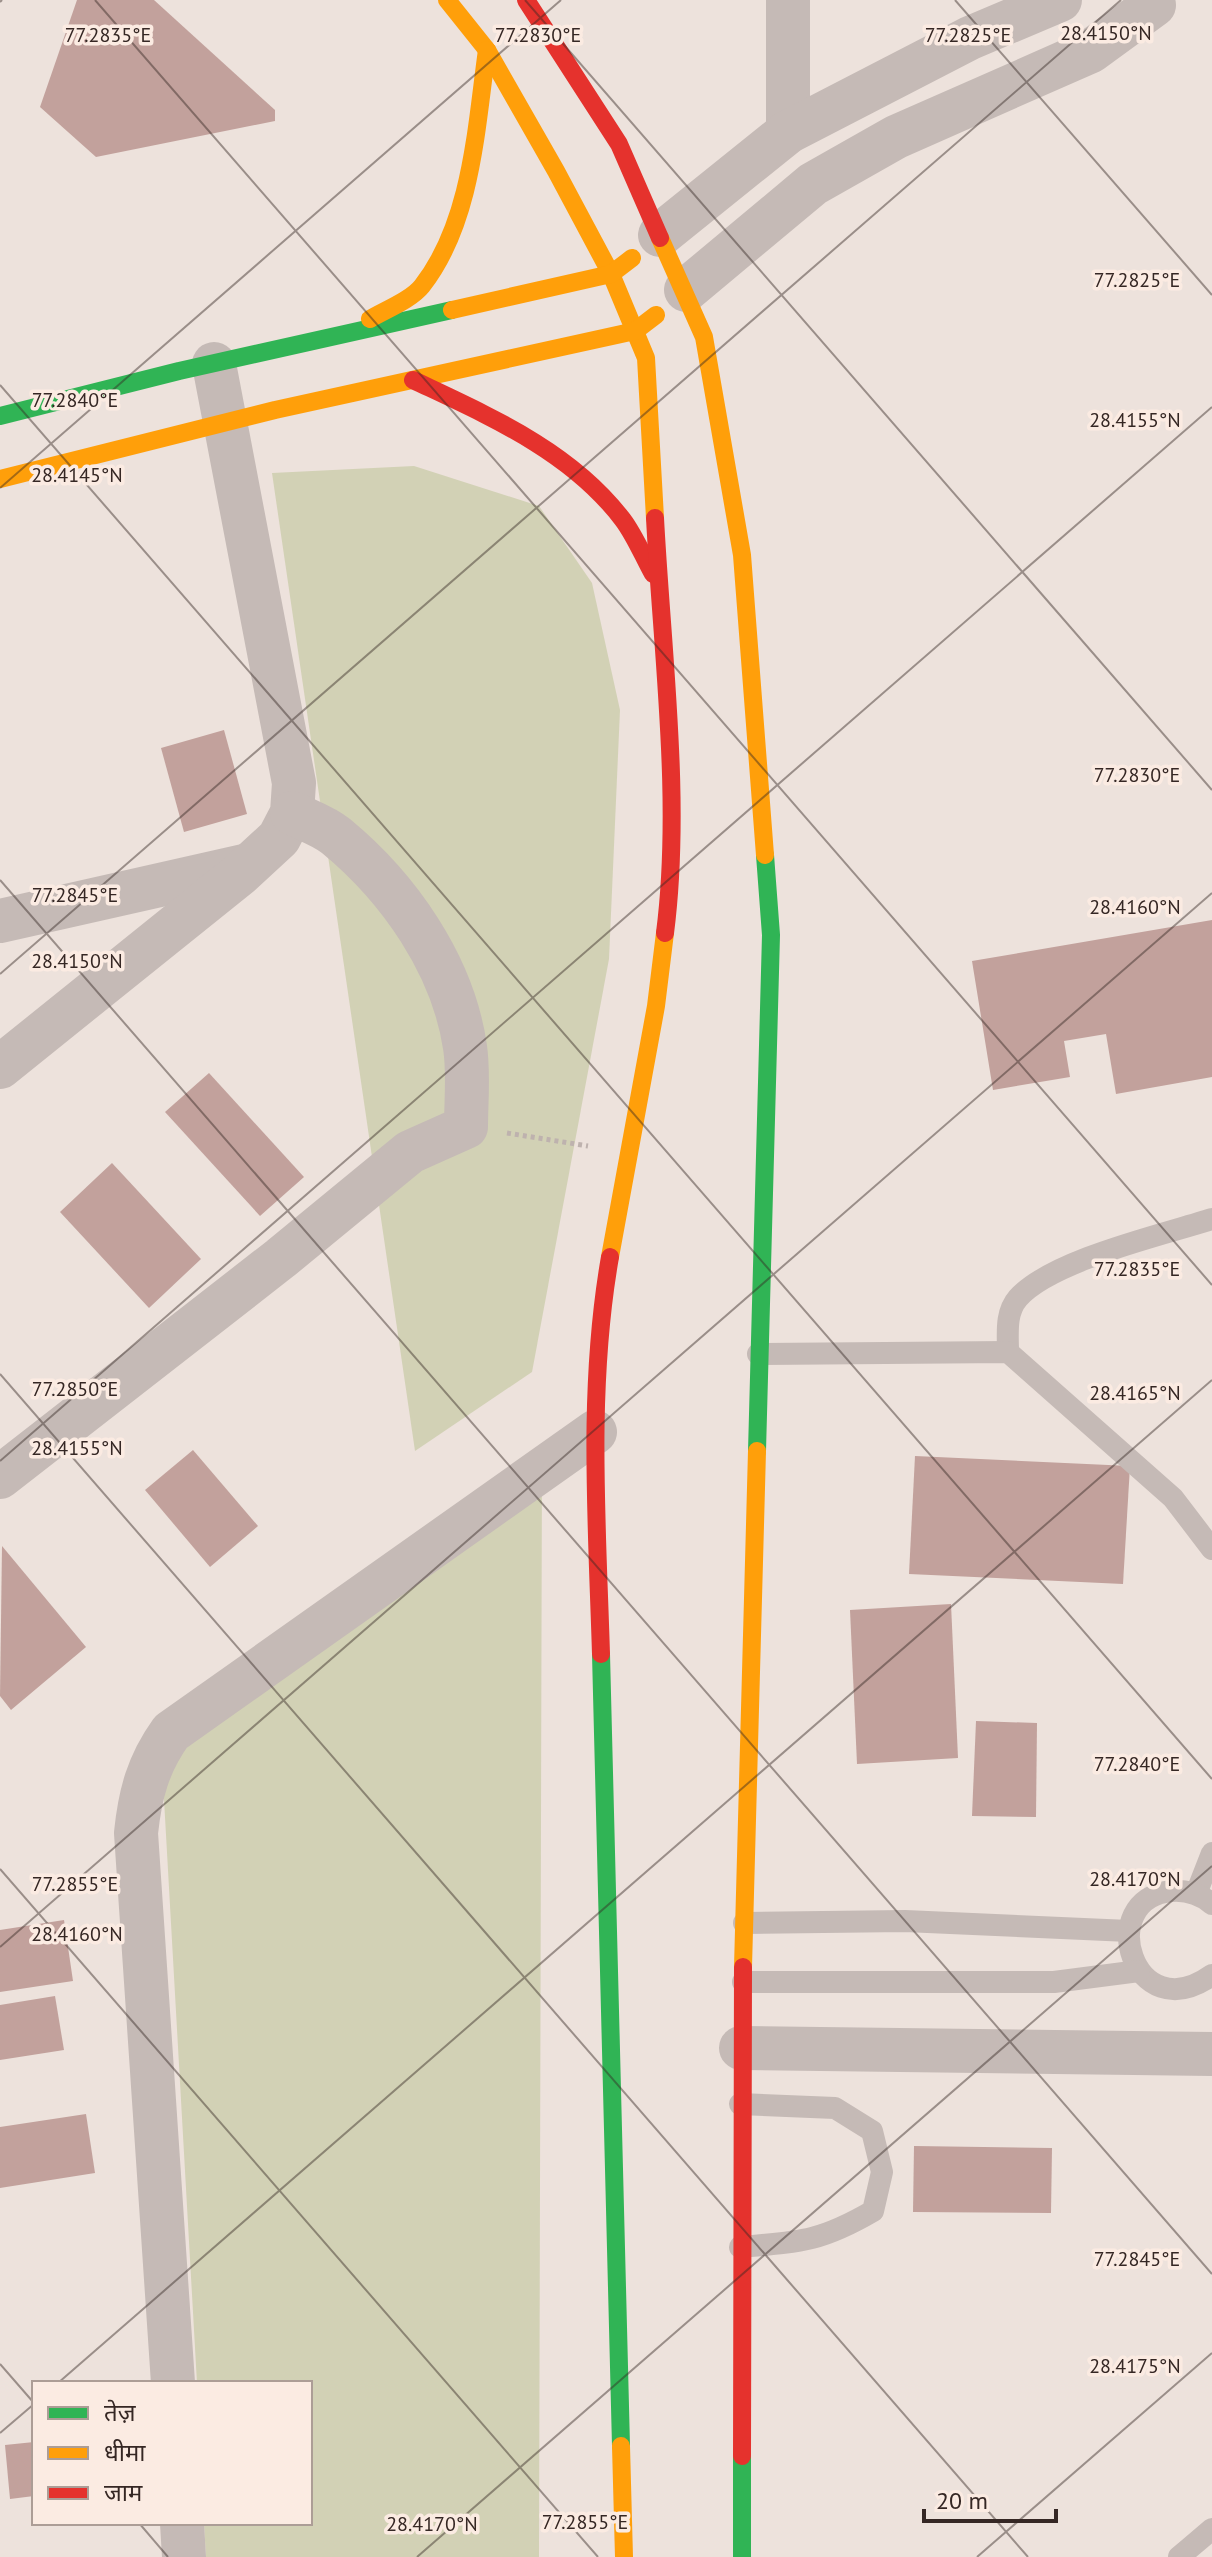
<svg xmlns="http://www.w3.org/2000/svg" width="1212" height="2557" font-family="'PT Sans','Noto Sans Devanagari',sans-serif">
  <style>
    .green { fill: #d2d1b5 }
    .building { fill: #c2a19c }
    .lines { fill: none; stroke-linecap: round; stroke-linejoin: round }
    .path { stroke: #beb2ae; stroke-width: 5; stroke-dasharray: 4 4; stroke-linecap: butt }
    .lane { stroke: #c5bab6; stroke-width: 22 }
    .street { stroke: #c5bab6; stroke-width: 44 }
    .fast { stroke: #30b455; stroke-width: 18 }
    .slow { stroke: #ff9f0a; stroke-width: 18 }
    .jam { stroke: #e5322d; stroke-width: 18 }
    .ticks { fill: none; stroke: #352724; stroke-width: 2; stroke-opacity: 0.45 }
    .ticks-label { font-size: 20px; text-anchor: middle; fill: #352724; stroke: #fbebe2; stroke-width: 7; stroke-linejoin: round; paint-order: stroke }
  </style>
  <rect width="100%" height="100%" fill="#ede2dc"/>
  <!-- green -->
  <g class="green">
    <path d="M414 466 539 506 592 583 620 710 609 959 532 1372 415 1451 272 473Z"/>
    <path d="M542 1452 539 2557H206L204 2523H310V2383H197L162 1764Z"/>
  </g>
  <!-- building -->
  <g class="building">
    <path d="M77 0H154L275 110V121L96 157 40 107Z"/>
    <path d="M224 730 247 814 184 832 161 748Z"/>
    <path d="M1212 920V1077L1116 1094 1106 1034 1064 1041 1070 1077 993 1090 972 961Z"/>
    <path d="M209 1073 304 1177 260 1216 165 1112Z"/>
    <path d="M112 1163 201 1259 149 1308 60 1212Z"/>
    <path d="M193 1450 258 1526 210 1567 145 1490Z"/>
    <path d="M915 1456 1130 1466 1123 1584 909 1574Z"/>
    <path d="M2 1546 86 1647 11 1710 0 1696Z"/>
    <path d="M951 1604 958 1758 857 1764 850 1610Z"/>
    <path d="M976 1721 1037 1723 1036 1817 972 1816Z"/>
    <path d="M64 1920 73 1981 0 1992V1930Z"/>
    <path d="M55 1996 64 2050 0 2060V2005Z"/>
    <path d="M86 2114 95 2173 0 2188V2127Z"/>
    <path d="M914 2146 1052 2148 1051 2213 913 2212Z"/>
    <path d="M34 2442V2496L10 2499 5 2445Z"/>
  </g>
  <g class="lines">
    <!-- path -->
    <path class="path" d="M507 1133 588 1146"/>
    <!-- lane -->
    <g class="lane">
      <path d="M1008 1352C1008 1334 1005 1313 1018 1298 1052 1260 1162 1235 1212 1219"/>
      <path d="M758 1354 1008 1352 1173 1498 1212 1549"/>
      <path d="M1196 1894 1212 1853"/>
      <path d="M1212 1904C1200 1894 1187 1890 1172 1891 1093 1898 1133 2032 1212 1975"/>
      <path d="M744 1923 905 1921 1129 1931"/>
      <path d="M743 1982H1054L1139 1971"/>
      <path d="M740 2247C799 2242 820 2242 873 2211L882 2172 872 2131 835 2108 740 2104"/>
      <path d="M1179 2557 1212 2529"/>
    </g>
    <!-- street -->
    <g class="street">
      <path d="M788 132V0"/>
      <path d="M660 235 788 132 970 38 1060 0"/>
      <path d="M686 290 813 184 896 137 1091 51 1154 5"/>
      <path d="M0 921 244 866"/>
      <path d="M0 1067 240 874 279 838 292 813 294 783 214 364"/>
      <path d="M0 1477 281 1258 410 1152 466 1127C466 1101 469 1073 465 1047 453 965 399 888 336 836 324 826 306 820 292 813"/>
      <path d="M741 2048 1212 2054"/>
      <path d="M173 2383 136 1833C140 1794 148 1764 171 1732L595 1432"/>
      <path d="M182 2523 184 2557"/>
    </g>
    <!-- fast -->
    <g class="fast">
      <path d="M0 416 179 371 452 310"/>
      <path d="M757 1451 771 935 765 855"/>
      <path d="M601 1654 621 2446"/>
      <path d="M742 2456V2557"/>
    </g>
    <!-- slow -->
    <g class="slow">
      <path d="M447 0 487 50 556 171 611 274 646 358 655 518"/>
      <path d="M660 238 704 337 742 555 765 855"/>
      <path d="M452 310 611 274 632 258"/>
      <path d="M370 319C385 310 411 300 422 286 472 222 476 128 487 50"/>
      <path d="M0 479 275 410 635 331 656 315"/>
      <path d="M610 1257 656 1006 665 933"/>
      <path d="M743 1967 757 1451"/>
      <path d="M621 2446 624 2557"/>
    </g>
    <!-- jam -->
    <g class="jam">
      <path d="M526 0 619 144 660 238"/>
      <path d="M413 380C489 416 571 451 623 520 635 536 643 556 653 574"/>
      <path d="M655 518C662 652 682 801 665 933"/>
      <path d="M601 1654C597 1522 587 1388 610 1257"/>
      <path d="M742 2456 743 1967"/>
    </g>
  </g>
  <!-- ticks -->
  <path class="ticks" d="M95 0 1212 1285M525 0 1212 790M955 0 1212 295M0 2 2 0M0 385 1212 1779M0 488 561 0M0 880 1212 2274M0 974 1121 0M0 1374 1028 2557M0 1461 1212 407M0 1869 598 2557M0 1947 1212 893M0 2364 34 2403M58 2383 1212 1380M0 2433 34 2404M139 2523 168 2557M417 2557 1212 1866M977 2557 1212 2353"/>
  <g class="ticks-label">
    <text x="1106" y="40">28.4150°N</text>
    <text x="538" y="42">77.2830°E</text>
    <text x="968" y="42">77.2825°E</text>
    <text x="108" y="42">77.2835°E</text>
    <text x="1137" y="287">77.2825°E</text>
    <text x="75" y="407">77.2840°E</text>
    <text x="1135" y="427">28.4155°N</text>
    <text x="77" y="482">28.4145°N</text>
    <text x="1137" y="782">77.2830°E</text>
    <text x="75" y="902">77.2845°E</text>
    <text x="1135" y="914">28.4160°N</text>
    <text x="77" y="968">28.4150°N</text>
    <text x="1137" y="1276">77.2835°E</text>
    <text x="75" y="1396">77.2850°E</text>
    <text x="1135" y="1400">28.4165°N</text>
    <text x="77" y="1455">28.4155°N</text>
    <text x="1137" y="1771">77.2840°E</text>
    <text x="1135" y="1886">28.4170°N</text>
    <text x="75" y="1891">77.2855°E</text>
    <text x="77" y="1941">28.4160°N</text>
    <text x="1137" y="2266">77.2845°E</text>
    <text x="1135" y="2373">28.4175°N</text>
    <text x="585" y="2529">77.2855°E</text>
    <text x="432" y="2531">28.4170°N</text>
  </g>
  <!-- legend -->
  <rect x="32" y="2381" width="280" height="144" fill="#fbebe2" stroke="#ac9d96" stroke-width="2"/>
  <rect x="48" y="2407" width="40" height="12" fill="#30b455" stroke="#ac9d96" stroke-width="2"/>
  <text x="104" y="2421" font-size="24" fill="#352724">तेज़</text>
  <rect x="48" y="2447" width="40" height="12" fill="#ff9f0a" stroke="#ac9d96" stroke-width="2"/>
  <text x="104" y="2461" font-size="24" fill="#352724">धीमा</text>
  <rect x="48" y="2487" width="40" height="12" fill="#e5322d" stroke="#ac9d96" stroke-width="2"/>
  <text x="104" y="2501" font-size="24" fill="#352724">जाम</text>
  <!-- scale -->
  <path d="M924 2509v12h132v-12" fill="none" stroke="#352724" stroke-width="4"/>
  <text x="936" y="2509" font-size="24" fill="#352724" stroke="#fbebe2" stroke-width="6" paint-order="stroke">20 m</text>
</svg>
